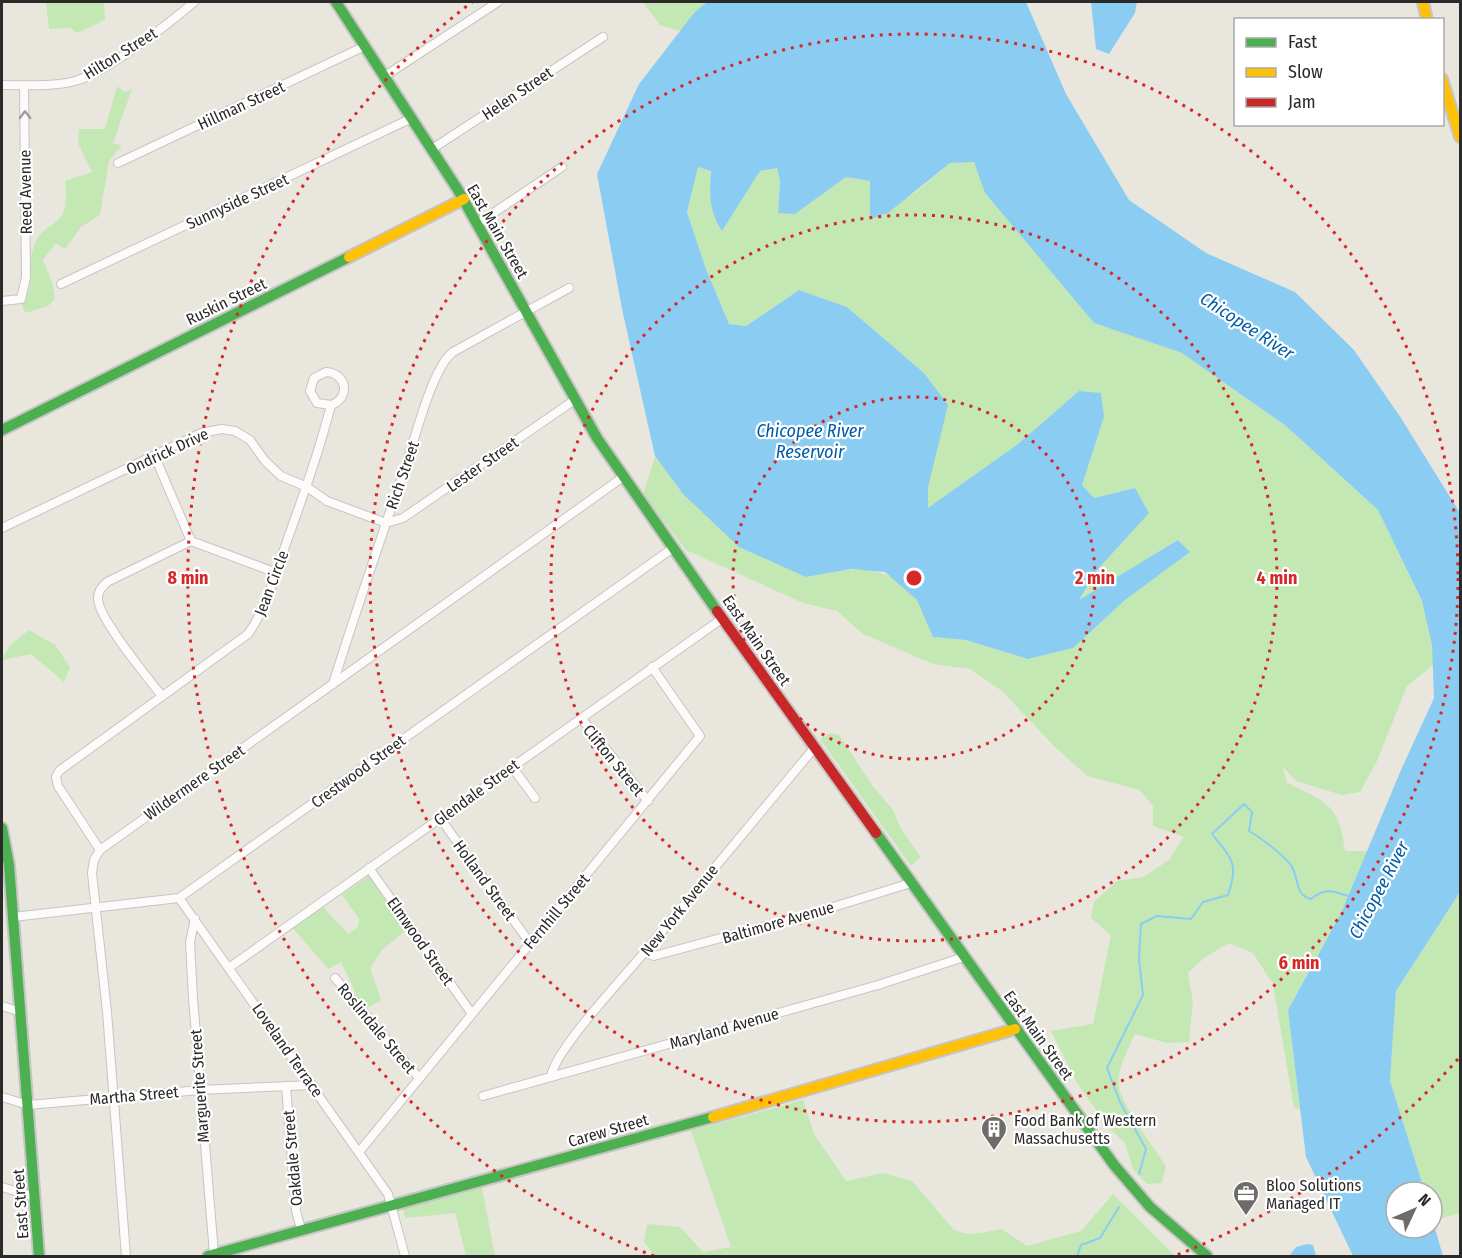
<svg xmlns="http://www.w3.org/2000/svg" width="1462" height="1258" font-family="'Fira Sans Condensed',sans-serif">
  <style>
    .green { fill: #c4e8b4 }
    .water { fill: #8bcdf2 }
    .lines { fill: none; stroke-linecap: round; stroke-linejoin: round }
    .stream { stroke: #8bcdf2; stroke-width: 2 }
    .street-casing { stroke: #c6c5c4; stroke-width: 10 }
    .fast-casing { stroke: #c6c5c4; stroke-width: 14 }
    .slow-casing { stroke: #c6c5c4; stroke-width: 14 }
    .jam-casing { stroke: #c6c5c4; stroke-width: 14 }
    .street { stroke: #fcfbfa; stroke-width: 8 }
    .fast { stroke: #4caf50; stroke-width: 10 }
    .slow { stroke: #ffc107; stroke-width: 10 }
    .jam { stroke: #c62828; stroke-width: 10 }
    .oneway { stroke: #9e9d9c }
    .ring { fill: none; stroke: #d62828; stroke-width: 3; stroke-dasharray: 3 6 }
    .labels { text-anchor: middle; stroke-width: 4.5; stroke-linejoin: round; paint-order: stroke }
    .street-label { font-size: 16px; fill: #2a2a2a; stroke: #fff }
    .poi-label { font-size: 16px; fill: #2a2a2a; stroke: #fff; text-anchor: start }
    .water-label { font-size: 18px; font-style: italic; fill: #015ca7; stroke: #fff }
    .centre { fill: #d62828; stroke: #fff; stroke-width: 3 }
    .ring-label { font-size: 18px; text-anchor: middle; font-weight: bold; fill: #d62828; stroke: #fff; stroke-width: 4.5; stroke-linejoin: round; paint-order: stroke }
  </style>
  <rect width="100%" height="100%" fill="#e9e6de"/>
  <!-- green -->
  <g class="green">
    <path d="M46 2H104L105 20 77 33 70 28 49 29Z"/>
    <path d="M643 2H707L680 31 660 25Z"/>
    <path d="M117 86 124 92 132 89 113 143 122 146 109 161 100 215 81 227 65 249 56 243 43 260 52 282 55 299 48 306 25 313 21 303C37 287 26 268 33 249 45 213 71 236 65 181L92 172 78 143 79 129H105Z"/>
    <path d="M974 161 985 193 1094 323 1182 353 1286 426 1378 510 1422 601 1432 645 1433 665 1407 686 1377 761 1360 792 1342 795 1296 781 1282 766 1287 783C1327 802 1340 805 1345 851H1367L1341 913 1288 1010 1300 1109 1294 1108 1273 984 1253 953 1229 943 1204 958 1188 973 1193 1002 1189 1042 1167 1043 1135 1034C1128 1049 1116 1071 1119 1088 1122 1104 1156 1151 1166 1166L1162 1183 1147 1184 1133 1169 1125 1143 1108 1127 1077 1083 1051 1031 1093 1024 1111 935 1091 918 1094 902 1117 881 1143 877 1169 860 1184 837 1153 826V806L1140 790 1087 776 1053 745 1002 691 970 669 933 664 863 634 837 611 803 603 686 550 643 494 655 456 683 494 806 577C851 569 882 558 917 599 924 608 928 626 933 637L966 640 1028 659 1073 648 1125 600 1190 552 1178 540 1078 602 1098 569 1148 513 1135 488 1094 498 1082 485 1104 417 1079 391 1018 444 928 509 924 373 847 307 799 290 746 326 729 324 706 269 687 212 698 167 711 171C709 193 709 212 722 231L760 171 777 168 780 181 778 212 795 214 846 177 870 181 871 219 916 192 950 163Z"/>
    <path d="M29 630 55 645 70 667 64 682 31 654 2 660 10 645Z"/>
    <path d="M831 733 839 735 872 785 893 810 901 829 921 857 911 866 820 739Z"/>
    <path d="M369 876 406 930 382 950 370 968 381 1000 364 1010 341 962 328 969 291 926 322 906 348 934 358 927 359 919 342 895Z"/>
    <path d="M1460 892V1213L1433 1221 1432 1192H1425L1390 1081 1396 991Z"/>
    <path d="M803 1100 814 1134 846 1181 883 1173 912 1181 953 1229C970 1238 984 1232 1002 1229L1027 1246 1081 1231 1113 1194 1175 1256H655L644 1242 647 1224 680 1227 703 1252 731 1247 691 1131Z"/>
    <path d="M482 1188 495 1256H466L455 1213 406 1218 402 1208Z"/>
  </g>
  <!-- water -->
  <g class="water">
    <path d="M707 2H1026L1066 94 1129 200 1206 253 1295 292 1354 350 1401 418 1460 513V892L1396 991 1390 1081 1425 1192H1396V1228H1432V1218L1443 1256H1353L1306 1157 1288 1010 1341 913 1401 770 1434 698 1432 645 1422 601 1378 510 1286 426 1182 353 1094 323 985 193 974 162 950 163 888 213 870 219V181L846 177 795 214 778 213 780 181 777 168 760 171 722 231C709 212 709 193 711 171L698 167 687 212 706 269 729 324 746 326 799 290 847 307 924 373 948 405 928 487V508L1018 444 1079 391 1101 393 1104 417 1082 485 1094 498 1135 488 1149 513 1098 569 1079 600 1178 540 1190 552 1125 600 1073 648 1028 659 966 640 933 637 917 600 885 572 851 569 806 577 739 547 683 494 655 456 622 309 597 174 639 84 694 13Z"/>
    <path d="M1091 2H1137L1135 13 1109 54 1096 49Z"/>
    <path d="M1307 1244 1313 1245 1316 1256H1289L1296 1247Z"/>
  </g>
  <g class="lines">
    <!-- stream -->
    <g class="stream">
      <path d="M1139 1174 1146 1149 1120 1102 1107 1068 1143 995 1139 959 1141 924 1157 916 1191 919 1203 902 1228 895C1239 863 1232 859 1212 834L1244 804 1252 812 1249 831C1261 838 1281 853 1290 864 1300 876 1293 894 1311 899 1326 887 1333 891 1351 897"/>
      <path d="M1077 1256 1081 1245 1100 1238 1119 1207"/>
    </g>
    <defs>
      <g id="street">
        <path d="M385 76 498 2"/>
        <path d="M2 85C25 85 53 87 75 81 105 73 170 23 194 2"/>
        <path d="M432 149 603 37"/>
        <path d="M118 163 365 46"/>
        <path d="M477 224 562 167"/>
        <path d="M61 284 412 118"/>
        <path d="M2 301 21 299 26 277 24 85"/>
        <path d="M155 457 191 541 277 573"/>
        <path d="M2 528 201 433 222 429 235 431 250 440 265 461 281 476 307 487 327 501 386 523 403 518 576 399"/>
        <path d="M333 684C356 610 381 538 406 465 415 439 432 368 453 352L569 288"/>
        <path d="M162 696C148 678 97 617 98 598 98 591 102 587 107 582L191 541"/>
        <path d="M581 718 648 801"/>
        <path d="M512 767 535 798"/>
        <path d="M440 818 530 943"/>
        <path d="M100 850 58 786 56 777 59 771 248 634C268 606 275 574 287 541 303 496 319 452 331 405 351 398 347 373 326 372L314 378 310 391 317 403 331 405"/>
        <path d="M369 868 472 1014"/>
        <path d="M179 898 388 1194 405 1256"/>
        <path d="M13 917 179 898 673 548"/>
        <path d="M195 919 190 942 193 998 214 1254"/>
        <path d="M645 952 654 956 817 912 911 883"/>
        <path d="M230 967 723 618"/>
        <path d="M335 978 419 1078"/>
        <path d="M2 1006 21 1012"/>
        <path d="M551 1077C554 1051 623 978 643 954 701 885 757 816 815 747"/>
        <path d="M286 1086 296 1211 301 1229"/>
        <path d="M483 1096 878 985 964 957"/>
        <path d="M2 1097 28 1105 200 1090 313 1085"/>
        <path d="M359 1152 700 736 652 667"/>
        <path d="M2 1187 35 1197"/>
        <path d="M126 1256 107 1012 92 873 94 860 100 850 623 477"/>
      </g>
      <g id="fast">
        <path d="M336 2 458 190 597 438 717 611"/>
        <path d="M2 430 349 257"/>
        <path d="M2 828 9 865 39 1256"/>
        <path d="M876 833 1114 1165 1150 1207 1207 1256"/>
        <path d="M208 1256 713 1117"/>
      </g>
      <g id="slow">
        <path d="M1423 2 1427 20"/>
        <path d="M1442 79 1460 137"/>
        <path d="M349 257 464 199"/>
        <path d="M713 1117 1015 1029"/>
      </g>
      <path id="jam" d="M717 611 876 833"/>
    </defs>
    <!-- street casing -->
    <use href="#street" class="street-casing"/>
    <!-- fast casing -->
    <use href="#fast" class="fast-casing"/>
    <!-- slow casing -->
    <use href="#slow" class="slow-casing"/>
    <!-- jam casing -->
    <use href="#jam" class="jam-casing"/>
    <!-- street -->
    <use href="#street" class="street"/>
    <!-- fast -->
    <use href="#fast" class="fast"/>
    <!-- slow -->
    <use href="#slow" class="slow"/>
    <!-- jam -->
    <use href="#jam" class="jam"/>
  </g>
  <!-- one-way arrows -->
  <defs><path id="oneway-chevron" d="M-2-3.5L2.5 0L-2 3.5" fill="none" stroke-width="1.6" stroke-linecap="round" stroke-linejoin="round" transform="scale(1.5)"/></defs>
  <use class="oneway" href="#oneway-chevron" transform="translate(25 115) rotate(-91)"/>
  <!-- distance rings -->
  <g class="ring">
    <circle cx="914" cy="578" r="181"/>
    <circle cx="914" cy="578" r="363"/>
    <circle cx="914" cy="578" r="544"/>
    <path d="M1458 1059A726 726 0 0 1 1174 1256M654 1256A726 726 0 0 1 472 2"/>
  </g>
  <!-- icons -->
  <defs>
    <symbol id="building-pin" viewBox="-11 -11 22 30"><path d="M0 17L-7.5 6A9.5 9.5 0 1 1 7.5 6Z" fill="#6d6c69" stroke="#fff"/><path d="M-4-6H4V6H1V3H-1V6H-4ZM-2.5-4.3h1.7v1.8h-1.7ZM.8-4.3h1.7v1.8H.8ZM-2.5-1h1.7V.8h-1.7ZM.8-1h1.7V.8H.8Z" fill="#fff"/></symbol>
    <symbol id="office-pin" viewBox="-11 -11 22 30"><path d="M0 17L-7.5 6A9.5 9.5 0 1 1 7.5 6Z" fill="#6d6c69" stroke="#fff"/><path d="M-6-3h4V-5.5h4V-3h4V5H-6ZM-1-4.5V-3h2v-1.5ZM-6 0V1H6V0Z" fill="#fff"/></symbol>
  </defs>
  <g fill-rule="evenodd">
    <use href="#building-pin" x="979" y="1114" width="30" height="40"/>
    <use href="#office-pin" x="1231" y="1179" width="30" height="40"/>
  </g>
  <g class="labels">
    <!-- street labels -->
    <g class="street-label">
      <text transform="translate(120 53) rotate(-32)" y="6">Hilton Street</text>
      <text transform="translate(517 93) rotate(-34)" y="6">Helen Street</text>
      <text transform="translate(241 105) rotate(-25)" y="6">Hillman Street</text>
      <text transform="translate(25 192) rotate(-91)" y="6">Reed Avenue</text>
      <text transform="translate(237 201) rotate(-25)" y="6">Sunnyside Street</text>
      <text transform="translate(498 231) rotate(60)" y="6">East Main Street</text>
      <text transform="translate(226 301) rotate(-26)" y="6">Ruskin Street</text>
      <text transform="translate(167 451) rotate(-25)" y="6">Ondrick Drive</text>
      <text transform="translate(482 464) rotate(-35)" y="6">Lester Street</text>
      <text transform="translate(402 475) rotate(-71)" y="6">Rich Street</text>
      <text transform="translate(271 583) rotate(-69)" y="6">Jean Circle</text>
      <text transform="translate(757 640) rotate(55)" y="6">East Main Street</text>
      <text transform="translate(614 760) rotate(51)" y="6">Clifton Street</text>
      <text transform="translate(358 771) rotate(-36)" y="6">Crestwood Street</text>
      <text transform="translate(194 782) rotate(-35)" y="6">Wildermere Street</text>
      <text transform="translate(476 792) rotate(-36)" y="6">Glendale Street</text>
      <text transform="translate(485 880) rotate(54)" y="6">Holland Street</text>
      <text transform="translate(679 910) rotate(-51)" y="6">New York Avenue</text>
      <text transform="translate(556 911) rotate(-50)" y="6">Fernhill Street</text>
      <text transform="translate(778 922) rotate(-16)" y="6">Baltimore Avenue</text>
      <text transform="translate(421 941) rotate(55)" y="6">Elmwood Street</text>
      <text transform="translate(377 1028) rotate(50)" y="6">Roslindale Street</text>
      <text transform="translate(724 1028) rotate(-16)" y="6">Maryland Avenue</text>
      <text transform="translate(1039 1035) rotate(54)" y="6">East Main Street</text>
      <text transform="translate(288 1050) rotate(55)" y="6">Loveland Terrace</text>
      <text transform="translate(199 1086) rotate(-94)" y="6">Marguerite Street</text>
      <text transform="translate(134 1095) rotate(-5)" y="6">Martha Street</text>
      <text transform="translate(608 1130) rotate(-16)" y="6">Carew Street</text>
      <text transform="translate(292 1158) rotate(-95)" y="6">Oakdale Street</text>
      <text transform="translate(20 1204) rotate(-94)" y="6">East Street</text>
    </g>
    <!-- poi labels -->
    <g class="poi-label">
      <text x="1014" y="1126">Food Bank of Western<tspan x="1014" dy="18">Massachusetts</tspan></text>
      <text x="1266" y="1191">Bloo Solutions<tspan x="1266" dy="18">Managed IT</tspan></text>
    </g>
    <!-- water labels -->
    <g class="water-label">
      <text transform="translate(1247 326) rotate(33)" y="6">Chicopee River</text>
      <text x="810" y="437">Chicopee River<tspan x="810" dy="21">Reservoir</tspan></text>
      <text transform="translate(1379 890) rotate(-62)" y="6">Chicopee River</text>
    </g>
  </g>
  <circle cx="914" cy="578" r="9" class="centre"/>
  <g class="ring-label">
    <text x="1095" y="584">2 min</text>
    <text x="1277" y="584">4 min</text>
    <text x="188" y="584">8 min</text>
    <text x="1299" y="969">6 min</text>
  </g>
  <!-- border -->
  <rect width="1462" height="1258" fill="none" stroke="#2a2a2a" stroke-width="6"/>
  <!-- legend -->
  <rect x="1234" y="18" width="210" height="108" fill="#ffffff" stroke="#aaaaaa" stroke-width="1.5"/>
  <rect x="1246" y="38" width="30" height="9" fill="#4caf50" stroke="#aaaaaa" stroke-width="1.5"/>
  <text x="1288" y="48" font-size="18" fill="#2a2a2a">Fast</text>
  <rect x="1246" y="68" width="30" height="9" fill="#ffc107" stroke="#aaaaaa" stroke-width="1.5"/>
  <text x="1288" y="78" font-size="18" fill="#2a2a2a">Slow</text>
  <rect x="1246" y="98" width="30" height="9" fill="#c62828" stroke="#aaaaaa" stroke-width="1.5"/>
  <text x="1288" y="108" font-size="18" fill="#2a2a2a">Jam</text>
  <!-- north arrow -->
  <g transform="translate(1414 1210) rotate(46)"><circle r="28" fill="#ffffff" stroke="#aaaaaa" stroke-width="1.5"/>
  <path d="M0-4.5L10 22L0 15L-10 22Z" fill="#6d6c69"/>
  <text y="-9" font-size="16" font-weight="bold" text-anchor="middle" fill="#2a2a2a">N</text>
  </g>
</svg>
